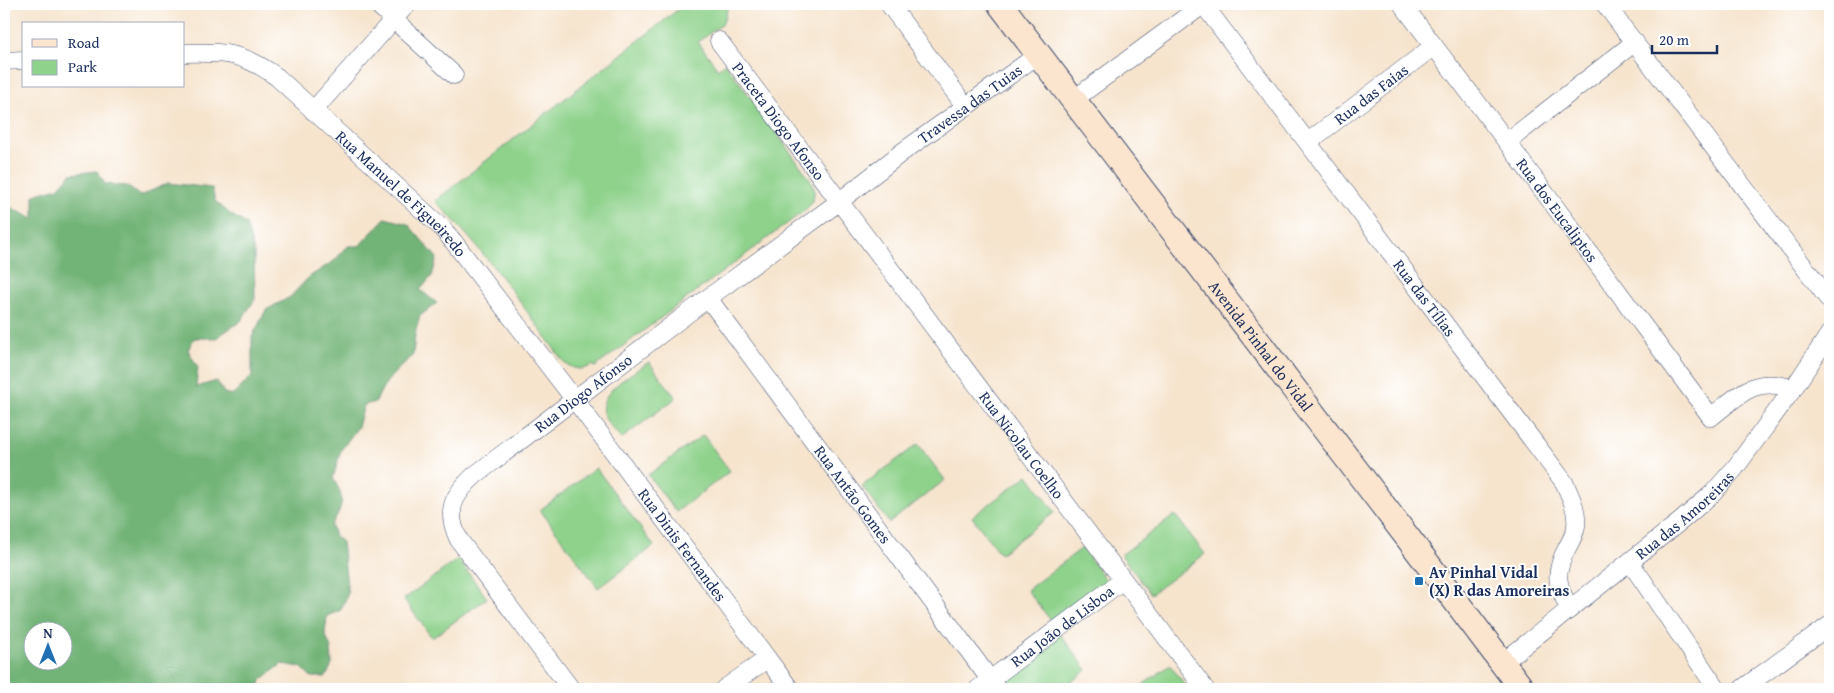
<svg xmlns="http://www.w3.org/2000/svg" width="1834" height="693" font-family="'Gentium Book Plus',serif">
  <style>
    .green { fill: #8ed28b; stroke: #548074 }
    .forest { fill: #72b477; stroke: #46726a; fill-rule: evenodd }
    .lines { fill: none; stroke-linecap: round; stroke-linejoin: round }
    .street-casing { stroke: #3c4a6f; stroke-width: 19 }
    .secondary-casing { stroke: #3c4a6f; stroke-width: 27 }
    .street { stroke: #fff; stroke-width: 18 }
    .secondary { stroke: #fbe5cf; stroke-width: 25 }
    .poi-dot { fill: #1f6fb2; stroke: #fff; stroke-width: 2 }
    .labels { text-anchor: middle; stroke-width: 4; stroke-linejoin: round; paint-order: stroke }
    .street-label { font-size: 16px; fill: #1b2f5e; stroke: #fff }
    .poi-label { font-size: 16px; font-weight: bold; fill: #1b2f5e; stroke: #fff; text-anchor: start }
  </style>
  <rect width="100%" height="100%" fill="#fff"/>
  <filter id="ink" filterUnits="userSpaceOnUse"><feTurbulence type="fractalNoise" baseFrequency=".02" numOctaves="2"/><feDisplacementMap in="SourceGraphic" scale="10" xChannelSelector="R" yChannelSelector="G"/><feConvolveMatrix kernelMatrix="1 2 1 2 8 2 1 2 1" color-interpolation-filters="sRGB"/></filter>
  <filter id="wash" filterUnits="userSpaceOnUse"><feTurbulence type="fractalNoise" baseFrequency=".0096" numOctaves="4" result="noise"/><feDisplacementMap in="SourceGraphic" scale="20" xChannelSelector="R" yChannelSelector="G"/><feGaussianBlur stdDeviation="1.12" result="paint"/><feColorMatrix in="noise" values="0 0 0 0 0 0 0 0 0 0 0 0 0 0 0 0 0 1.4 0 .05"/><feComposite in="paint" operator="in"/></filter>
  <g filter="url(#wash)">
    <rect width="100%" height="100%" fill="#f6e4cd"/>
    <!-- green -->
    <g class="green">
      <path d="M685 4H729L723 23 698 42 718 69 725 63 810 179C817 191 815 202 804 211L595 367 592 365C582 372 571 369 563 361 522 305 484 249 435 201Z"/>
      <path d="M649 362 676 398 621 439C616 431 605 422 603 413 597 392 635 372 649 362Z"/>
      <path d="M703 435 730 471 676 512 648 475Z"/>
      <path d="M918 444 945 480 889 523 862 486Z"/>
      <path d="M596 468 654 546 598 588 540 510Z"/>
      <path d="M1028 475 1055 512 1000 554 972 517Z"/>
      <path d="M1175 515 1205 554 1151 594 1121 555Z"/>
      <path d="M1082 548 1110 585 1055 626 1027 590Z"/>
      <path d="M458 559 487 598 432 638 404 599Z"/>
      <path d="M1060 634 1087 670 1062 689H1014L1009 683 1008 676Z"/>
      <path d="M1170 665 1188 689H1137Z"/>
    </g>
    <!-- forest -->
    <path class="forest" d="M97 171 105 184 127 186 140 196 168 183 212 188 215 201 230 214 246 224 254 252 255 299 241 321 216 338H194L188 350 198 368 196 387 217 381 224 393 233 395 252 376V337L266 310 290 297 309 277 334 261 348 246H359L385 218 408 224 437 258 432 276 420 290 437 303 420 316 415 334 413 355C398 369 383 382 376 402L364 405 358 427 341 450 333 478C345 499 344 505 331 525L335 536 342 542 348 593 341 610 327 616 325 634 331 648 332 664 326 677H311L301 667 282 664 261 680 259 689H4V201L15 210 34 219V195L58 188 71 174ZM32 630H62V660H32Z"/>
  </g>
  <g filter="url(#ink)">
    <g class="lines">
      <defs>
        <g id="street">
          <path d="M377 4 454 75"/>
          <path d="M889 4 966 107"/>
          <path id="s1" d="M1203 4 1564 482C1570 496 1578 510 1576 526 1575 534 1571 541 1567 548 1554 573 1556 585 1570 609"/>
          <path id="s2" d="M1402 4 1507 142 1711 417C1740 395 1754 375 1793 389"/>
          <path d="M1605 4 1830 301"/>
          <path id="s3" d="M719 41 1205 689"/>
          <path id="s4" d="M184 53C224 52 243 52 277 77L441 227 453 241 575 400 790 689"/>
          <path d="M4 61 24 60"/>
          <path d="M1073 100 1204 4"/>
          <path d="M313 111 407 4"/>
          <path id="s5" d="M1308 142 1434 46"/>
          <path d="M1507 142 1635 42"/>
          <path id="s6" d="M708 298 997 689"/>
          <path d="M1630 562 1717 689"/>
          <path id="s7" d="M1502 663 1682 520 1713 493 1735 468 1793 389 1830 333"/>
          <path id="s8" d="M571 689 459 540C445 511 452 496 475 475L708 298 840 201 901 153 1039 54"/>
          <path d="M724 689 767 659"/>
          <path id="s9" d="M978 689 1123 580"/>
          <path d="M1742 689 1830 625"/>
        </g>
        <g id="secondary">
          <path id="s10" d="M1000 4 1424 559 1522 689"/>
        </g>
      </defs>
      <!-- street casing -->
      <use href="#street" class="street-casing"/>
      <!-- secondary casing -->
      <use href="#secondary" class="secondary-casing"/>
      <!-- street -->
      <use href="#street" class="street"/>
      <!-- secondary -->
      <use href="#secondary" class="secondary"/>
    </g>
  </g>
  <!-- markers -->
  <rect class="poi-dot" x="1414" y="576" width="10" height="10" rx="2.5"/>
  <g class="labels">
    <!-- street labels -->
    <g class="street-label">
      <text dy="6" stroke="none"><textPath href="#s5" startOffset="79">Rua das Faias</textPath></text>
      <text dy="6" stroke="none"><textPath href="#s8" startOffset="879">Travessa das Tuias</textPath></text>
      <text dy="6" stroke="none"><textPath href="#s3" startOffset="100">Praceta Diogo Afonso</textPath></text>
      <text dy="6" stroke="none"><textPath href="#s4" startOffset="269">Rua Manuel de Figueiredo</textPath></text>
      <text dy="6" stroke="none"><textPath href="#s2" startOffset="258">Rua dos Eucaliptos</textPath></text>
      <text dy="6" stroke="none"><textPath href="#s1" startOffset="368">Rua das Tílias</textPath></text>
      <text dy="6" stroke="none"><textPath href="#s10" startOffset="430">Avenida Pinhal do Vidal</textPath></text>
      <text dy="6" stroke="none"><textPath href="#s8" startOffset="396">Rua Diogo Afonso</textPath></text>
      <text dy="6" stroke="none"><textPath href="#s3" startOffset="505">Rua Nicolau Coelho</textPath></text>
      <text dy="6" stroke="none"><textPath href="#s6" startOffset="244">Rua Antão Gomes</textPath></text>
      <text dy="6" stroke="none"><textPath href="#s7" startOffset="235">Rua das Amoreiras</textPath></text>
      <text dy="6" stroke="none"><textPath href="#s4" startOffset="720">Rua Dinis Fernandes</textPath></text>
      <text dy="6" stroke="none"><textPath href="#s9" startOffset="105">Rua João de Lisboa</textPath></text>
    </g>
    <!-- poi labels -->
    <g class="poi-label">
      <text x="1429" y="578">Av Pinhal Vidal<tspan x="1429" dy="18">(X) R das Amoreiras</tspan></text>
    </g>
  </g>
  <!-- margin -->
  <rect width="1834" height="693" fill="none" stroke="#fff" stroke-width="20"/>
  <!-- legend -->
  <rect x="22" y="22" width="162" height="65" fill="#ffffff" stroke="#a4acbf"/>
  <rect x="32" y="39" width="25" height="8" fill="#fbe5cf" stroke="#a4acbf"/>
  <text x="68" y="48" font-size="15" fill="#1b2f5e">Road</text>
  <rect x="32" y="60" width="25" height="15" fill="#8ed28b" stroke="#a4acbf"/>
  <text x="68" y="72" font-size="15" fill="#1b2f5e">Park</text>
  <!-- north arrow -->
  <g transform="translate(48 646)"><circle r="24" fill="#ffffff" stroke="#a4acbf"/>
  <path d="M0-4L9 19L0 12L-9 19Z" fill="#1f6fb2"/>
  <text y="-8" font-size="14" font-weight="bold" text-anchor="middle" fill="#1b2f5e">N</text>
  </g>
  <!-- scale -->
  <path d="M1652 45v8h65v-8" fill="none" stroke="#1b2f5e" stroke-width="2.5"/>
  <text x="1659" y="45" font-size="15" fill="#1b2f5e" stroke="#ffffff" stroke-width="4" paint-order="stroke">20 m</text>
</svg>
